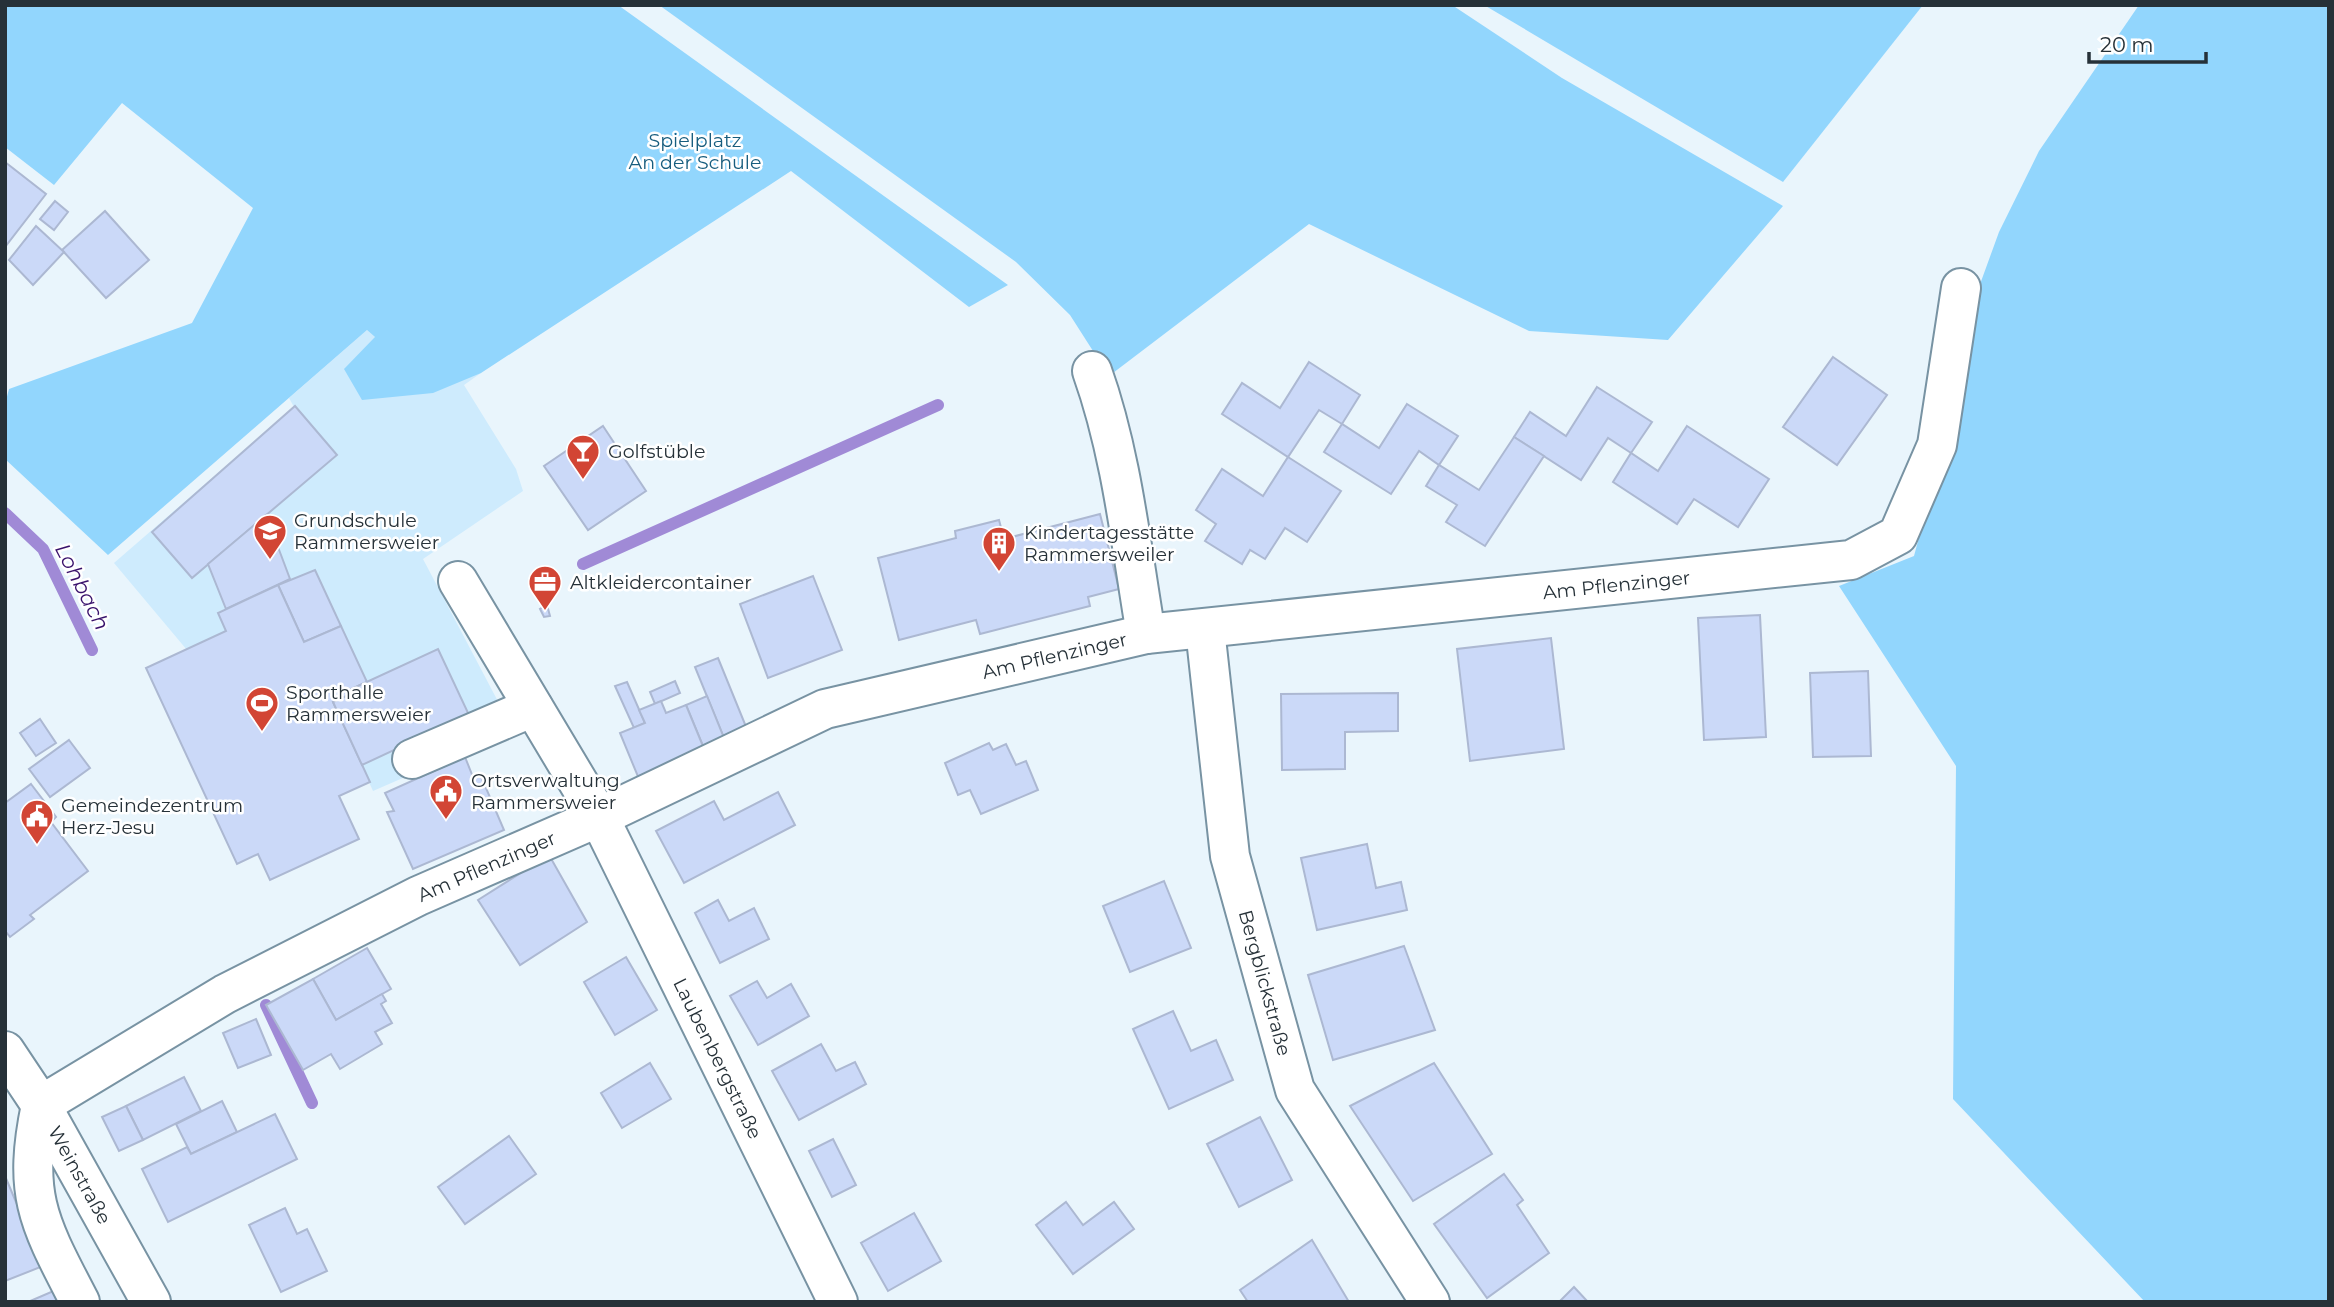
<svg xmlns="http://www.w3.org/2000/svg" width="2334" height="1307" font-family="Montserrat,sans-serif">
  <style>
    .built { fill: #ceebfd }
    .green { fill: #92d6fd }
    .lines { fill: none; stroke-linecap: round; stroke-linejoin: round }
    .stream { stroke: #a08ad6; stroke-width: 12 }
    .building { fill: #cbd9f8; stroke: #acb8d2; stroke-width: 2 }
    .minor-casing { stroke: #7893a3; stroke-width: 42 }
    .minor { stroke: #fff; stroke-width: 38 }
    .labels { text-anchor: middle; stroke-width: 5; stroke-linejoin: round; paint-order: stroke }
    .park-label { font-size: 19px; fill: #175d7e; stroke: #fff }
    .poi-label { font-size: 19px; fill: #263138; stroke: #fff; text-anchor: start }
    .street-label { font-size: 19px; fill: #263138; stroke: #fff }
    .water-label { font-size: 21px; font-style: italic; fill: #38116b; stroke: #fff }
  </style>
  <rect width="100%" height="100%" fill="#e9f5fc"/>
  <!-- built -->
  <path class="built" d="M367 330 375 337 446 357 481 373 464 385 516 469 523 491 423 559 513 730 373 791 333 702 366 681 315 570 218 612 226 631 187 650 114 563 294 407 289 398Z"/>
  <!-- green -->
  <g class="green">
    <path d="M5 5H618L1008 285 969 307 791 171 481 373 433 393 362 400 344 369 375 337 367 330 108 555 5 459V404L9 389 192 323 253 208 122 103 54 185 5 147Z"/>
    <path d="M659 5H1452L1562 78 1783 206 1668 340 1529 331 1309 224 1109 376 1070 315 1016 262Z"/>
    <path d="M1484 5H1923L1783 182Z"/>
    <path d="M2139 5H2329V1302H2145L1953 1099 1956 766 1839 586 1914 556 1963 375 1979 287 1999 232 2039 151Z"/>
  </g>
  <g class="lines">
    <!-- stream -->
    <g class="stream">
      <path d="M5 513 43 549 92 650"/>
      <path d="M583 564 938 405"/>
      <path d="M266 1005 312 1103"/>
    </g>
  </g>
  <!-- building -->
  <g class="building">
    <path d="M5 162 46 194 5 247Z"/>
    <path d="M55 201 68 212 54 230 40 219Z"/>
    <path d="M105 211 149 260 106 298 62 250Z"/>
    <path d="M36 226 64 252 33 285 9 260Z"/>
    <path d="M1833 357 1887 395 1837 465 1783 427Z"/>
    <path d="M1309 362 1360 395 1342 424 1319 410 1288 457 1222 414 1242 383 1280 408Z"/>
    <path d="M1597 387 1652 422 1631 453 1608 438 1581 480 1514 437 1530 412 1566 436Z"/>
    <path d="M1407 404 1458 436 1439 465 1419 451 1391 494 1324 452 1342 424 1379 448Z"/>
    <path d="M295 406 337 455 192 578 152 532Z"/>
    <path d="M603 426 646 491 588 530 544 466Z"/>
    <path d="M1687 426 1769 479 1738 527 1694 499 1677 524 1613 482 1631 453 1658 471Z"/>
    <path d="M1514 437 1544 456 1485 546 1446 522 1457 505 1426 486 1439 465 1479 490Z"/>
    <path d="M1288 457 1341 491 1307 542 1285 528 1265 559 1250 550 1242 564 1205 541 1216 524 1196 510 1222 469 1263 496Z"/>
    <path d="M1100 514 1119 589 1088 597 1090 606 980 634 976 620 899 640 878 558 956 538 955 531 999 520 1004 539Z"/>
    <path d="M266 515 290 579 226 609 208 564Z"/>
    <path d="M315 570 341 626 304 642 278 585Z"/>
    <path d="M813 576 842 650 768 678 740 604Z"/>
    <path d="M278 585 304 642 341 626 367 682 347 691 349 695 333 702 370 782 339 796 359 839 270 880 258 854 237 864 146 668 226 631 218 613Z"/>
    <path d="M547 605 550 616 544 617 540 609Z"/>
    <path d="M1760 615 1766 737 1704 740 1698 618Z"/>
    <path d="M1551 638 1564 749 1470 761 1457 649Z"/>
    <path d="M438 649 469 715 362 765 333 702 349 695 347 691Z"/>
    <path d="M718 658 749 734 726 743 695 667Z"/>
    <path d="M1868 671 1871 756 1813 757 1810 673Z"/>
    <path d="M675 681 680 693 655 704 650 692Z"/>
    <path d="M627 682 645 723 634 728 615 686Z"/>
    <path d="M1398 693V731L1345 732V769L1282 770 1281 694Z"/>
    <path d="M707 696 726 743 705 751 686 705Z"/>
    <path d="M661 701 666 713 686 705 705 751 639 779 620 733 645 723 639 710Z"/>
    <path d="M40 719 56 743 36 756 20 733Z"/>
    <path d="M69 740 90 768 50 797 29 769Z"/>
    <path d="M989 743 993 750 1006 744 1016 765 1026 761 1038 790 981 814 970 790 958 795 945 763Z"/>
    <path d="M465 757 473 777 480 774 504 830 413 869 387 812 394 811 385 793Z"/>
    <path d="M31 784 56 817 51 822 88 871 30 915 34 919 10 937 5 931V803Z"/>
    <path d="M778 792 795 825 684 883 656 831 714 801 724 820Z"/>
    <path d="M1367 844 1376 888 1401 882 1407 910 1317 930 1301 858Z"/>
    <path d="M549 855 587 922 520 965 478 900Z"/>
    <path d="M1164 881 1191 948 1130 972 1103 906Z"/>
    <path d="M718 900 729 921 754 908 769 939 720 963 695 913Z"/>
    <path d="M1404 946 1435 1030 1333 1060 1308 975Z"/>
    <path d="M367 948 391 989 336 1020 313 979Z"/>
    <path d="M626 957 657 1010 615 1035 584 982Z"/>
    <path d="M313 979 336 1020 382 994 386 1001 381 1004 392 1023 375 1032 382 1044 340 1069 331 1054 303 1070 266 1005Z"/>
    <path d="M757 981 767 998 791 984 809 1016 758 1045 730 996Z"/>
    <path d="M1173 1011 1191 1051 1216 1040 1233 1080 1169 1109 1133 1029Z"/>
    <path d="M256 1019 271 1055 238 1068 223 1033Z"/>
    <path d="M821 1044 836 1071 855 1062 866 1084 799 1120 772 1071Z"/>
    <path d="M650 1063 671 1099 622 1128 601 1093Z"/>
    <path d="M1434 1063 1492 1154 1413 1201 1350 1106Z"/>
    <path d="M184 1077 201 1111 143 1140 126 1106Z"/>
    <path d="M222 1101 237 1132 191 1154 176 1124Z"/>
    <path d="M126 1106 143 1140 119 1151 102 1117Z"/>
    <path d="M275 1114 297 1159 168 1222 142 1169 187 1147 191 1154Z"/>
    <path d="M1260 1117 1292 1180 1239 1207 1207 1144Z"/>
    <path d="M509 1136 536 1174 465 1224 438 1187Z"/>
    <path d="M833 1139 856 1185 832 1197 809 1151Z"/>
    <path d="M1504 1174 1523 1200 1517 1205 1549 1253 1487 1298 1434 1224Z"/>
    <path d="M5 1176 43 1266 5 1281Z"/>
    <path d="M1066 1202 1083 1225 1114 1202 1134 1229 1073 1274 1036 1225Z"/>
    <path d="M285 1208 297 1234 307 1229 327 1271 281 1292 249 1225Z"/>
    <path d="M914 1213 941 1261 888 1291 861 1243Z"/>
    <path d="M1312 1240 1349 1302H1248L1240 1290Z"/>
    <path d="M65 1286 72 1302H28Z"/>
    <path d="M1574 1287 1588 1302H1559Z"/>
  </g>
  <g class="lines">
    <defs>
      <g id="minor">
        <path d="M1092 371C1122 455 1131 546 1146 634"/>
        <path id="s1" d="M458 581 599 817 838 1302"/>
        <path id="s2" d="M1205 629 1230 856 1295 1090 1430 1302"/>
        <path d="M412 759 533 707"/>
        <path id="s3" d="M5 1051 41 1105 151 1302"/>
        <path id="s4" d="M41 1105 225 994 418 896 599 817 825 709 1146 634 1851 560 1898 535 1937 445 1961 288"/>
        <path d="M41 1105C22 1196 39 1223 80 1302"/>
      </g>
    </defs>
    <!-- minor casing -->
    <use href="#minor" class="minor-casing"/>
    <!-- minor -->
    <use href="#minor" class="minor"/>
  </g>
  <!-- icons -->
  <defs>
    <symbol id="bar-pin" viewBox="-11 -11 22 30"><path d="M0 17L-7.5 6A9.5 9.5 0 1 1 7.5 6Z" fill="#d24534" stroke="#fff"/><path d="M-6-5H6L.8 .8V4.5H3.5V6h-7V4.5H-.8V.8Z" fill="#fff"/></symbol>
    <symbol id="school-pin" viewBox="-11 -11 22 30"><path d="M0 17L-7.5 6A9.5 9.5 0 1 1 7.5 6Z" fill="#d24534" stroke="#fff"/><path d="M0-5L7-2L0 1L-7-2ZM-4 1L0 2.5L4 1V4Q0 6-4 4Z" fill="#fff"/></symbol>
    <symbol id="building-pin" viewBox="-11 -11 22 30"><path d="M0 17L-7.5 6A9.5 9.5 0 1 1 7.5 6Z" fill="#d24534" stroke="#fff"/><path d="M-4-6H4V6H1V3H-1V6H-4ZM-2.5-4.3h1.7v1.8h-1.7ZM.8-4.3h1.7v1.8H.8ZM-2.5-1h1.7V.8h-1.7ZM.8-1h1.7V.8H.8Z" fill="#fff"/></symbol>
    <symbol id="office-pin" viewBox="-11 -11 22 30"><path d="M0 17L-7.5 6A9.5 9.5 0 1 1 7.5 6Z" fill="#d24534" stroke="#fff"/><path d="M-6-3h4V-5.5h4V-3h4V5H-6ZM-1-4.5V-3h2v-1.5ZM-6 0V1H6V0Z" fill="#fff"/></symbol>
    <symbol id="stadium-pin" viewBox="-11 -11 22 30"><path d="M0 17L-7.5 6A9.5 9.5 0 1 1 7.5 6Z" fill="#d24534" stroke="#fff"/><path d="M0-5a6.5 5 0 1 0 0 10a6.5 5 0 1 0 0-10ZM-3.5-1.8h7v3.6h-7Z" fill="#fff"/></symbol>
    <symbol id="civic-pin" viewBox="-11 -11 22 30"><path d="M0 17L-7.5 6A9.5 9.5 0 1 1 7.5 6Z" fill="#d24534" stroke="#fff"/><path d="M-.6-6.5H3V-4.5H.6V-3L4-1V1h2V6H-6V1h2V-1L-.6-3ZM-1.2 2.5V6h2.4V2.5Z" fill="#fff"/></symbol>
  </defs>
  <g fill-rule="evenodd">
    <use href="#bar-pin" x="564" y="432" width="38" height="52"/>
    <use href="#school-pin" x="251" y="512" width="38" height="52"/>
    <use href="#building-pin" x="980" y="524" width="38" height="52"/>
    <use href="#office-pin" x="526" y="563" width="38" height="52"/>
    <use href="#stadium-pin" x="243" y="684" width="38" height="52"/>
    <use href="#civic-pin" x="427" y="772" width="38" height="52"/>
    <use href="#civic-pin" x="18" y="797" width="38" height="52"/>
  </g>
  <g class="labels">
    <!-- park labels -->
    <g class="park-label">
      <text x="695" y="147">Spielplatz<tspan x="695" dy="22">An der Schule</tspan></text>
    </g>
    <!-- poi labels -->
    <g class="poi-label">
      <text x="608" y="458">Golfstüble</text>
      <text x="294" y="527">Grundschule<tspan x="294" dy="22">Rammersweier</tspan></text>
      <text x="1024" y="539">Kindertagesstätte<tspan x="1024" dy="22">Rammersweiler</tspan></text>
      <text x="570" y="589">Altkleidercontainer</text>
      <text x="286" y="699">Sporthalle<tspan x="286" dy="22">Rammersweier</tspan></text>
      <text x="471" y="787">Ortsverwaltung<tspan x="471" dy="22">Rammersweier</tspan></text>
      <text x="61" y="812">Gemeindezentrum<tspan x="61" dy="22">Herz-Jesu</tspan></text>
    </g>
    <!-- street labels -->
    <g class="street-label">
      <text dy="7" stroke="none"><textPath href="#s4" startOffset="1682">Am Pflenzinger</textPath></text>
      <text dy="7" stroke="none"><textPath href="#s4" startOffset="1115">Am Pflenzinger</textPath></text>
      <text dy="7" stroke="none"><textPath href="#s4" startOffset="506">Am Pflenzinger</textPath></text>
      <text dy="7" stroke="none"><textPath href="#s2" startOffset="360">Bergblickstraße</textPath></text>
      <text dy="7" stroke="none"><textPath href="#s1" startOffset="544">Laubenbergstraße</textPath></text>
      <text dy="7" stroke="none"><textPath href="#s3" startOffset="145">Weinstraße</textPath></text>
    </g>
    <!-- water labels -->
    <g class="water-label">
      <text transform="translate(82 587) rotate(63)" y="7">Lohbach</text>
    </g>
  </g>
  <!-- border -->
  <rect width="2334" height="1307" fill="none" stroke="#263138" stroke-width="14"/>
  <!-- scale -->
  <path d="M2089 52v10h117v-10" fill="none" stroke="#263138" stroke-width="3.5"/>
  <text x="2100" y="52" font-size="21" fill="#263138" stroke="#ffffff" stroke-width="5" paint-order="stroke">20 m</text>
</svg>
